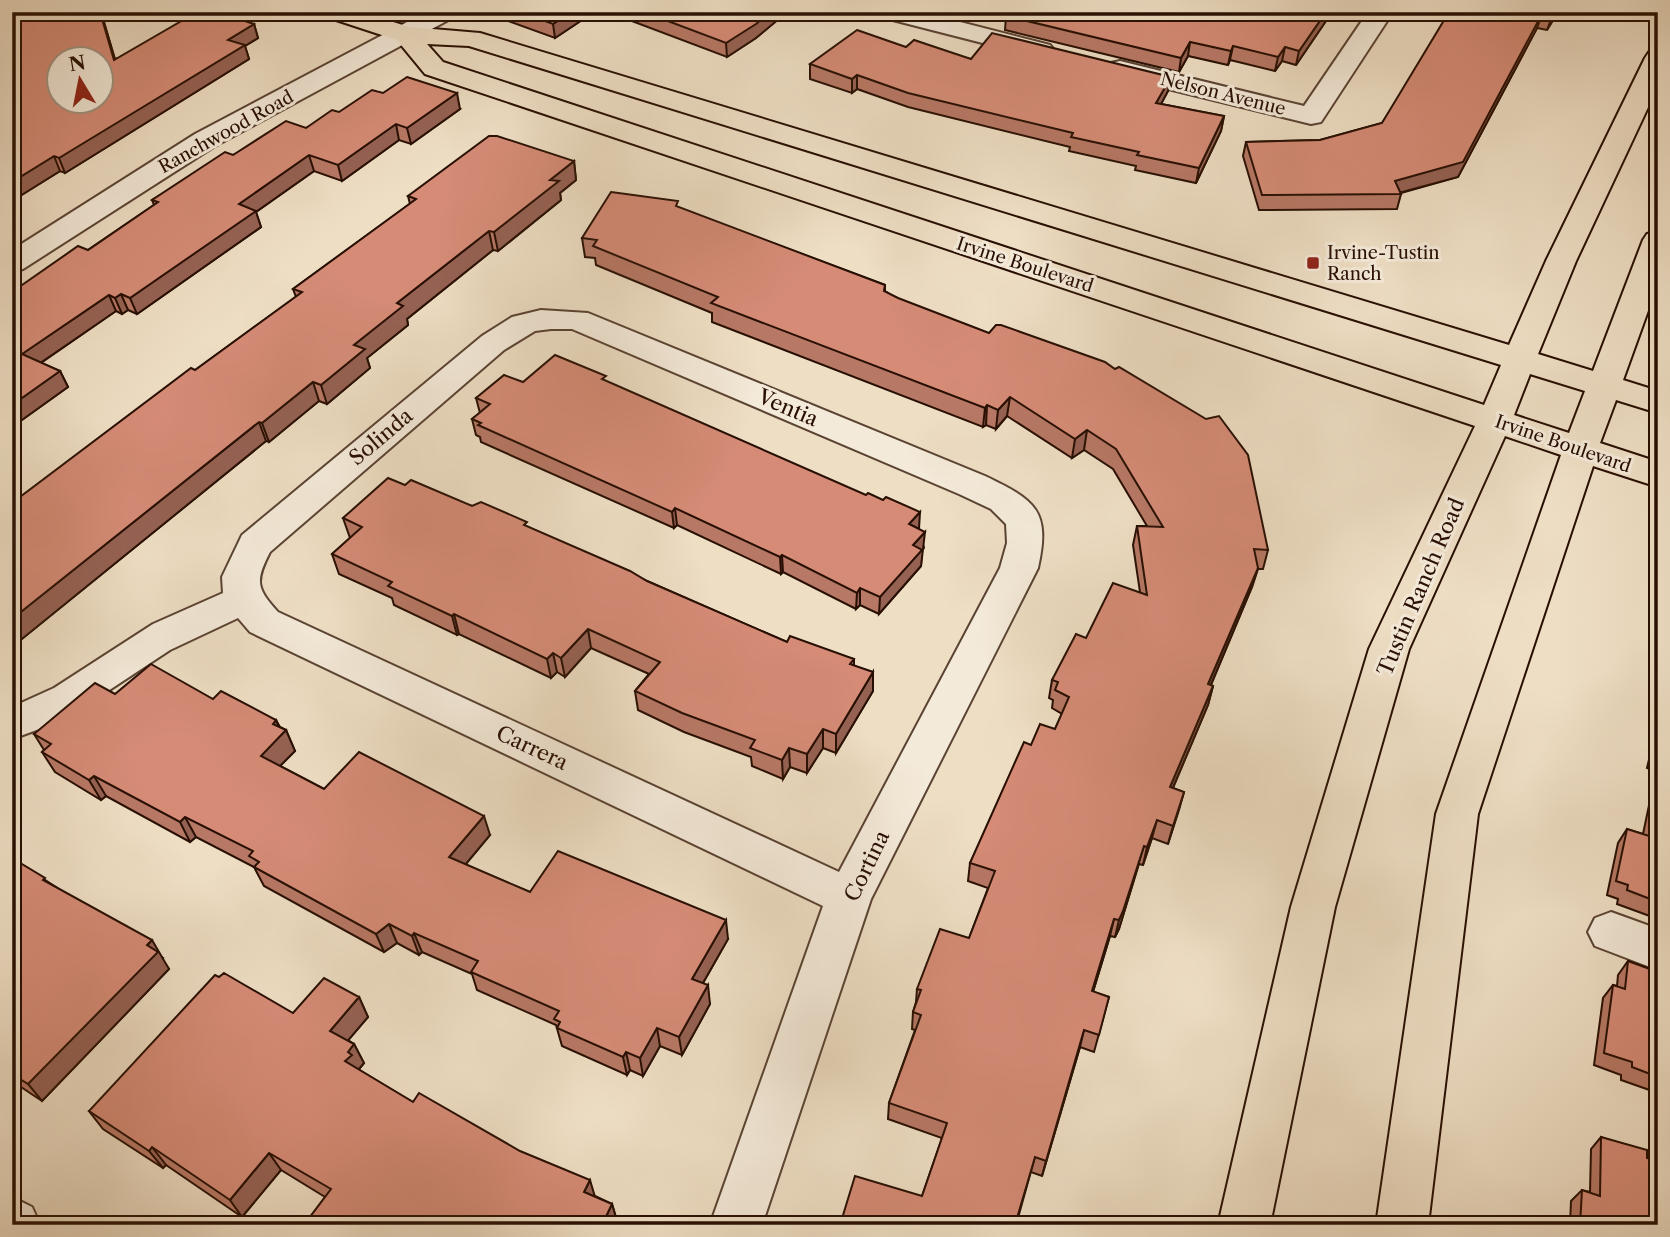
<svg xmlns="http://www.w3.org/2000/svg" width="1670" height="1237" font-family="'Libre Caslon Text',serif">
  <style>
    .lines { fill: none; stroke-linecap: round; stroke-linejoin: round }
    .minor-casing { stroke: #5a4333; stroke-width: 4 }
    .major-casing { stroke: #280f03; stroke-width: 4 }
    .minor { fill: #f4ead9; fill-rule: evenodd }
    .major { fill: #eedec4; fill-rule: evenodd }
    .wall { fill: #b77865; stroke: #280f03; stroke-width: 2 }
    .shaded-wall { fill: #956153; stroke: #280f03; stroke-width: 2 }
    .building { fill: #d58b76; stroke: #280f03; stroke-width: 2; fill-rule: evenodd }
    .poi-dot { fill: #8f2418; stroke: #f4ead9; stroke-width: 2.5 }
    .labels { text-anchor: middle; stroke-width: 6; stroke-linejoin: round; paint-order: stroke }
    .far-street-label { font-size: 18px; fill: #280f03; stroke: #f4ead9 }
    .far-poi-label { font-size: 18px; fill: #280f03; stroke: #f4ead9; text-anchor: start }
    .street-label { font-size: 21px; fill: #280f03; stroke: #f4ead9 }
  </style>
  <rect width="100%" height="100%" fill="#eedec4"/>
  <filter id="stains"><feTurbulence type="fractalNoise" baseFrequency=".00286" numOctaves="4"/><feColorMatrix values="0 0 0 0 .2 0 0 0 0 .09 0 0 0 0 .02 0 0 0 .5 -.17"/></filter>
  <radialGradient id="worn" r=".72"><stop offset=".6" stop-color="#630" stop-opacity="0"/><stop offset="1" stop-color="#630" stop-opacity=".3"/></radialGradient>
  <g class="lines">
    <defs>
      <g id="minor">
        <path d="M426 12H457L454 17 215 146 23 269 12 272V250L195 134Z"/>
        <path d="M878 12H921L1050 45 1054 50 1050 55 1041 58 881 17Z"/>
        <path d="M1368 12H1393L1321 122 1311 124 1111 75 1107 69 1111 63 1120 61 1304 106Z"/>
        <path d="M541 310 588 313 985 476C1035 500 1051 510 1038 568L871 899 762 1225H710L823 906 250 632 238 618 170 650 64 720 12 739V707L54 688 153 624 223 593 222 577 242 535 482 336 512 317ZM551 329H572L959 494 991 509 1006 524 1007 543 1000 568 839 872 278 612C256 588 255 581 270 552L504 350 535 331Z"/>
        <path d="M1611 912 1658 929V970L1595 946 1588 932 1595 918Z"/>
        <path d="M12 1197 32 1207 40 1225H12Z"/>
      </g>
      <path id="major" d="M324 12H362L409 27 480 33 1509 345 1546 261 1645 58 1649 52 1658 50V86L1576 261 1538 354 1593 371 1643 240 1647 234 1658 231V283L1623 380 1658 391V413L1616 400 1600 443 1658 462V487L1593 466 1478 814 1428 1225H1376L1436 814 1561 455 1505 436 1409 649 1335 907 1270 1225H1218L1291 907 1369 649 1475 426 425 74 397 40 327 17ZM427 44 469 46 1501 365 1484 405 443 62ZM1530 374 1585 391 1569 433 1514 415Z"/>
    </defs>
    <!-- minor casing -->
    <use href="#minor" class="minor-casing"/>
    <!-- major casing -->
    <use href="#major" class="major-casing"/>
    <!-- minor -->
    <use href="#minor" class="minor"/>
    <!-- major -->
    <use href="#major" class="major"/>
  </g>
  <!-- wall -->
  <g class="wall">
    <path d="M35 12H101L115 59 254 24 258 38 245 46 249 59 65 173 60 171 12 201V24Z"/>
    <path d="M506 12H594L555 38 508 21Z"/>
    <path d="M608 12H787L756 38 727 57Z"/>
    <path d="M1006 12H1335L1333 16 1330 15 1296 65 1282 61 1275 71 1230 60 1228 65 1188 56 1179 72 1005 30 1006 16 1008 13Z"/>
    <path d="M1558 12 1547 30 1537 28 1458 177 1401 193V194L1397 209 1259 210 1243 156 1246 142 1320 140 1382 123 1450 18Z"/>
    <path d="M906 47 971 59 1171 77 1168 91 1161 104 1224 116 1221 131 1196 183 1135 170 1136 166 1069 151 1070 147 908 107 857 89 852 93 810 79V64Z"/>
    <path d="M383 93 460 109 411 144 399 140 342 181 314 171 256 212 261 227 137 314 128 310 122 314 116 311 41 363 60 371 68 387 12 427 88 250 154 205 152 200 233 155 306 128Z"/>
    <path d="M574 161 576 180 560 193 561 200 498 251 493 250 407 319 408 325 367 358 370 368 327 404 319 401 269 442 266 441 12 647V503L296 297 293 289 410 204 408 196Z"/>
    <path d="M679 208 885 285V291L1268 550 1263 569H1258L1252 587 1211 685 1213 686 1208 705 1173 788 1184 792 1168 844 1152 838 1143 865 1139 864 1119 929 1115 937 1110 936 1093 992 1109 997 1094 1052 1080 1047 1042 1176 1031 1172 922 1196 942 1138 888 1119 889 1103 915 1030 912 1029 913 1012 916 1002 917 989 969 938 988 888 968 881 970 863 1031 745 1055 729 1062 714 1052 708 1053 700 1049 698 1052 680 1086 638 1140 592 1133 545 1137 526H1147L1113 469 1084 450 1072 458 1007 416 996 429 986 425 983 427 712 322V313L596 265 595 258 585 257 582 238Z"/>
    <path d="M523 382H607L919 529 924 548 922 550 921 566 879 614 860 605 856 609 783 572 781 574 677 525 674 528 481 442 480 437 476 435 472 419 480 413 476 398Z"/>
    <path d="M405 485 472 506 528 527 647 581 787 642 854 659V666L873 672V691L836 753 823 748 807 773 790 767 783 779 752 766 751 757 684 732 638 710 635 691 649 674 591 648 565 677 557 672 551 678 459 634 457 635 394 605 392 598 339 574 332 554 350 538 343 518Z"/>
    <path d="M115 694 213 699 276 720 280 727 286 730 295 751 280 766 324 789 490 835 465 865 530 892 728 939 703 983 710 1004 682 1055 660 1046 643 1076 630 1070 627 1075 562 1046 556 1025 477 990 472 974 422 952 419 955 397 943 384 952 264 886 254 867 196 837 190 842 106 796 101 800 55 772 42 752 44 750 34 734Z"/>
    <path d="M1658 722V919L1617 904 1618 899 1607 895 1618 843 1627 829 1643 834 1656 772 1647 768Z"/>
    <path d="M12 858 163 958 162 959 169 969 42 1101 12 1081Z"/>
    <path d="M1628 961 1658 972V1093L1621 1080V1075L1594 1065 1603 998 1613 985 1617 986 1618 975Z"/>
    <path d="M359 997 368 1017 348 1040 354 1044 364 1063 359 1069V1070L413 1102 595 1196 612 1204 617 1221 615 1225H304L325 1197 281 1170 242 1217 166 1165 163 1168 103 1129 89 1111 293 1013Z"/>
    <path d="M1601 1137 1647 1158 1658 1225H1570L1571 1201 1582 1190 1590 1192 1591 1149Z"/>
  </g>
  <!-- shaded-wall -->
  <g class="shaded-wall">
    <path d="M100 12H101L119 74 114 60Z"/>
    <path d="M571 12H594L555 38 553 24Z"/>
    <path d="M770 12H787L756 38 727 57 726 43Z"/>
    <path d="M1326 12H1331L1330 15 1296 65 1299 51Z"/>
    <path d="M1555 12H1558L1547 30 1552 17Z"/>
    <path d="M1542 14 1537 28 1458 177 1395 194V181Z"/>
    <path d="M254 24 258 38 245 46 249 59 65 173 59 158 228 40Z"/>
    <path d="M1190 42 1188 56 1179 72 1181 58Z"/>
    <path d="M1233 46 1230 60 1228 65 1231 51Z"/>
    <path d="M1285 47 1282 61 1275 71 1278 57Z"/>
    <path d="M857 75V89L852 93V79Z"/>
    <path d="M1171 77 1168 91 1154 117 1156 103Z"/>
    <path d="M457 93 460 109 411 144 407 128Z"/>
    <path d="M1224 116 1221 131 1196 183 1199 168Z"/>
    <path d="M396 124 399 140 342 181 338 165Z"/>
    <path d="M309 155 314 171 256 212 261 227 137 314 130 298 239 204Z"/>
    <path d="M54 156 60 171 12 201V182Z"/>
    <path d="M574 161 576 180 560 193 561 200 498 251 494 232 550 180Z"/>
    <path d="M489 231 493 250 407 319 408 325 367 358 370 368 327 404 321 385 354 345 397 303Z"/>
    <path d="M121 294 128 310 122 314 115 298Z"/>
    <path d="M109 295 116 311 30 370 22 354Z"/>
    <path d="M60 371 68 387 12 427V405Z"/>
    <path d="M313 382 319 401 269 442 262 423Z"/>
    <path d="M1010 397 1007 416 996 429 998 410Z"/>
    <path d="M987 405 986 425 983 427 985 408Z"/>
    <path d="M259 422 266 441 12 647V619Z"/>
    <path d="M1087 430 1084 450 1072 458 1075 439Z"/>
    <path d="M675 508 677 525 674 528 672 512Z"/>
    <path d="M920 512 919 529 909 524Z"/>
    <path d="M925 532 921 566 879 614 880 597 913 545Z"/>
    <path d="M782 555 783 572 781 574 780 557Z"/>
    <path d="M1258 568 1252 587 1203 703 1208 684Z"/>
    <path d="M860 588V605L856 609 857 593Z"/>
    <path d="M454 614 459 634 457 635 452 616Z"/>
    <path d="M588 629 591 648 565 677 561 658Z"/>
    <path d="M553 653 557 672 551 678 547 659Z"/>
    <path d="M873 672V691L836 753V734Z"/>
    <path d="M1213 686 1208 705 1165 806 1170 787Z"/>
    <path d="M276 720 282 734 286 730 295 751 270 776 261 756 273 724Z"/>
    <path d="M823 729V748L807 773V754Z"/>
    <path d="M789 748 790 767 783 779 782 760Z"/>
    <path d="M94 776 106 796 101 800 89 780Z"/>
    <path d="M1184 792 1179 810 1168 844 1173 826Z"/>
    <path d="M484 816 490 835 455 877 449 857Z"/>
    <path d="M185 817 196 837 190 842 180 822Z"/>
    <path d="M1157 820 1152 838 1143 865 1147 847Z"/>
    <path d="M1144 846 1119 929 1115 937 1119 920Z"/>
    <path d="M1114 919 1110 936 1088 1008 1092 991Z"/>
    <path d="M726 920 728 939 695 997 692 979Z"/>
    <path d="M389 924 397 943 384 952 376 934Z"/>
    <path d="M414 933 422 952 419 955 412 936Z"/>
    <path d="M152 940 169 969 42 1101 28 1084Z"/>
    <path d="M708 985 710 1004 682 1055 679 1037Z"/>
    <path d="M359 997 368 1017 340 1050 330 1031Z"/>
    <path d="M657 1028 660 1046 643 1076 640 1058Z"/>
    <path d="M1084 1030 1080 1047 1042 1176 1046 1161Z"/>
    <path d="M354 1044 364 1063 359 1069 361 1073 345 1061 348 1052Z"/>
    <path d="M626 1052 630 1070 627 1075 623 1057Z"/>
    <path d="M152 1147 166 1165 163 1168 149 1151Z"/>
    <path d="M269 1153 281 1170 242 1217 230 1200Z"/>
    <path d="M1035 1157 1016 1225H1015Z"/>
    <path d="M590 1180 595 1197 584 1192Z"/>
    <path d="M612 1204 617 1221 615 1225H602Z"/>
  </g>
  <!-- building -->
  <g class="building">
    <path d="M35 12H100L114 60 197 12H218L254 24 228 40 245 45 59 158 54 156 12 182V24ZM60 60H102V102H60Z"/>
    <path d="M520 12H571L553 24Z"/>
    <path d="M644 12H770L756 24 726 43Z"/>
    <path d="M1009 12H1326L1299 51 1285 47 1278 57 1233 46 1231 51 1190 42 1181 58 1006 16Z"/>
    <path d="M1454 12H1555L1552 17 1542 14 1463 162 1395 181 1401 194 1262 195 1246 142 1320 140 1382 123 1446 17 1450 18Z"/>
    <path d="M857 30 906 47 914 40 971 59 992 33 1171 77 1156 103 1224 116 1199 168 1137 155 1139 152 1071 137 1073 133 908 93 857 75 852 79 810 64Z"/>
    <path d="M407 77 457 93 407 128 396 124 338 165 309 155 239 204 256 211 130 298 121 294 115 298 109 295 22 354 60 371 12 405V292L78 246 88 250 158 202 152 200 225 152 233 155 286 121 306 128 332 110 339 112 372 90 383 93Z"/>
    <path d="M489 136H497L574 161 550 180 559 181 494 232 489 231 397 303 403 306 354 345 365 349 321 385 313 382 262 423 259 422 12 619V503L191 368 195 370 302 292 293 289 416 199 408 196Z"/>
    <path d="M611 192 678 201 676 206 885 285 884 291 898 298 989 333 996 325H1001L1105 362 1115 369 1119 367 1206 419 1219 416 1248 455 1268 550 1254 549 1258 568 1208 684 1213 686 1170 787 1184 792 1173 826 1157 820 1147 847 1144 846 1123 911 1119 920 1114 919 1092 991 1109 997 1099 1035 1084 1030 1046 1161 1035 1157 1015 1225H840L855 1176 922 1196 947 1123 889 1103 921 1015 913 1012 921 990 917 989 940 929 969 938 995 871 970 863 1024 742 1031 745 1040 724 1055 729 1069 697 1055 690 1058 682 1052 680 1076 634 1086 638 1113 583 1147 595 1137 526 1163 527 1116 449 1087 430 1075 439 1010 397 998 410 987 405 985 408 711 303 718 297 593 246 597 240 582 238Z"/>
    <path d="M555 355 606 376 602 379 866 495 868 493 883 500 886 497 920 512 909 524 925 532 913 545 922 550 880 597 860 588 857 593 782 555 780 557 675 508 672 512 478 425 481 423 472 419 490 404 476 398 504 375 523 382Z"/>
    <path d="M388 478 405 485 411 480 472 506 481 502 527 522 524 525 630 571 647 581 787 642 790 636 854 659 850 664 873 672 836 734 823 729 807 754 789 748 782 760 750 748 755 740 682 713 635 691 660 662 588 629 561 658 553 653 547 659 454 614 452 616 388 586 392 582 332 554 362 527 343 518Z"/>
    <path d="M151 664 213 699 221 691 276 720 273 724 286 730 261 756 324 789 359 752 484 816 449 857 530 892 558 851 726 920 692 979 708 985 679 1037 657 1028 640 1058 626 1052 623 1057 557 1028 560 1022 554 1019 559 1011 471 972 478 961 414 933 412 936 389 924 376 934 254 867 259 862 249 856 253 851 185 817 180 822 94 776 89 780 42 752 51 744 34 734 95 683 115 694Z"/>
    <path d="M1658 795V902L1627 890 1628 885 1616 881 1627 829 1649 836Z"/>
    <path d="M12 858 45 878 43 880 152 940 147 945 158 952 28 1084 12 1074Z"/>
    <path d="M1628 961 1658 972V1077L1632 1067V1062L1604 1053 1613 985 1625 989Z"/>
    <path d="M224 973 293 1013 324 978 359 997 330 1031 354 1044 348 1052 352 1055 345 1061 413 1102 419 1093 520 1151 590 1180 584 1192 612 1204 602 1225H304L331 1189 269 1153 230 1200 152 1147 149 1151 89 1111 215 975 219 977Z"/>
    <path d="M1601 1137 1647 1150V1158L1658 1161V1225H1580L1582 1190 1600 1196Z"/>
  </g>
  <!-- markers -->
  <rect class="poi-dot" x="1306" y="256" width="14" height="14" rx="3.5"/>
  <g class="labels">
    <!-- far-street labels -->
    <g class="far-street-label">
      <text transform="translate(1223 94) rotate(14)" y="6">Nelson Avenue</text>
      <text transform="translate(226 132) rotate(-29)" y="6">Ranchwood Road</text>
      <text transform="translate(1025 265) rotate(18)" y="6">Irvine Boulevard</text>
      <text transform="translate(1563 444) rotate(19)" y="6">Irvine Boulevard</text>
    </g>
    <!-- far-poi labels -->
    <g class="far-poi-label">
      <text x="1327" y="259">Irvine-Tustin<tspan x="1327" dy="21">Ranch</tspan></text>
    </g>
    <!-- street labels -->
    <g class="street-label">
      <text transform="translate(788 408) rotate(23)" y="7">Ventia</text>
      <text transform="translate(381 437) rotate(-40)" y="7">Solinda</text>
      <text transform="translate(1421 587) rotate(-67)" y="7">Tustin Ranch Road</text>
      <text transform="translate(532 748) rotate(25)" y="7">Carrera</text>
      <text transform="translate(867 866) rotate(-64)" y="7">Cortina</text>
    </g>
  </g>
  <!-- margin -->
  <rect width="1670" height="1237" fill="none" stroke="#eedec4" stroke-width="42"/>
  <rect x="14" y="14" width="1642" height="1209" fill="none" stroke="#280f03" stroke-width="3.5"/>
  <rect x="21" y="21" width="1628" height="1195" fill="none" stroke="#280f03" stroke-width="2"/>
  <!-- north arrow -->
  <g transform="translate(80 80) rotate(350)"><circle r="33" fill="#f4ead9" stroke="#a29283" stroke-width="2"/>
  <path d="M0-5L12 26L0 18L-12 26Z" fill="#8f2418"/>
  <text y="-10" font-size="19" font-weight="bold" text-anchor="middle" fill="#280f03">N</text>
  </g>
  <rect width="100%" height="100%" filter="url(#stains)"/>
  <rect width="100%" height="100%" fill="url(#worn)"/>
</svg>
